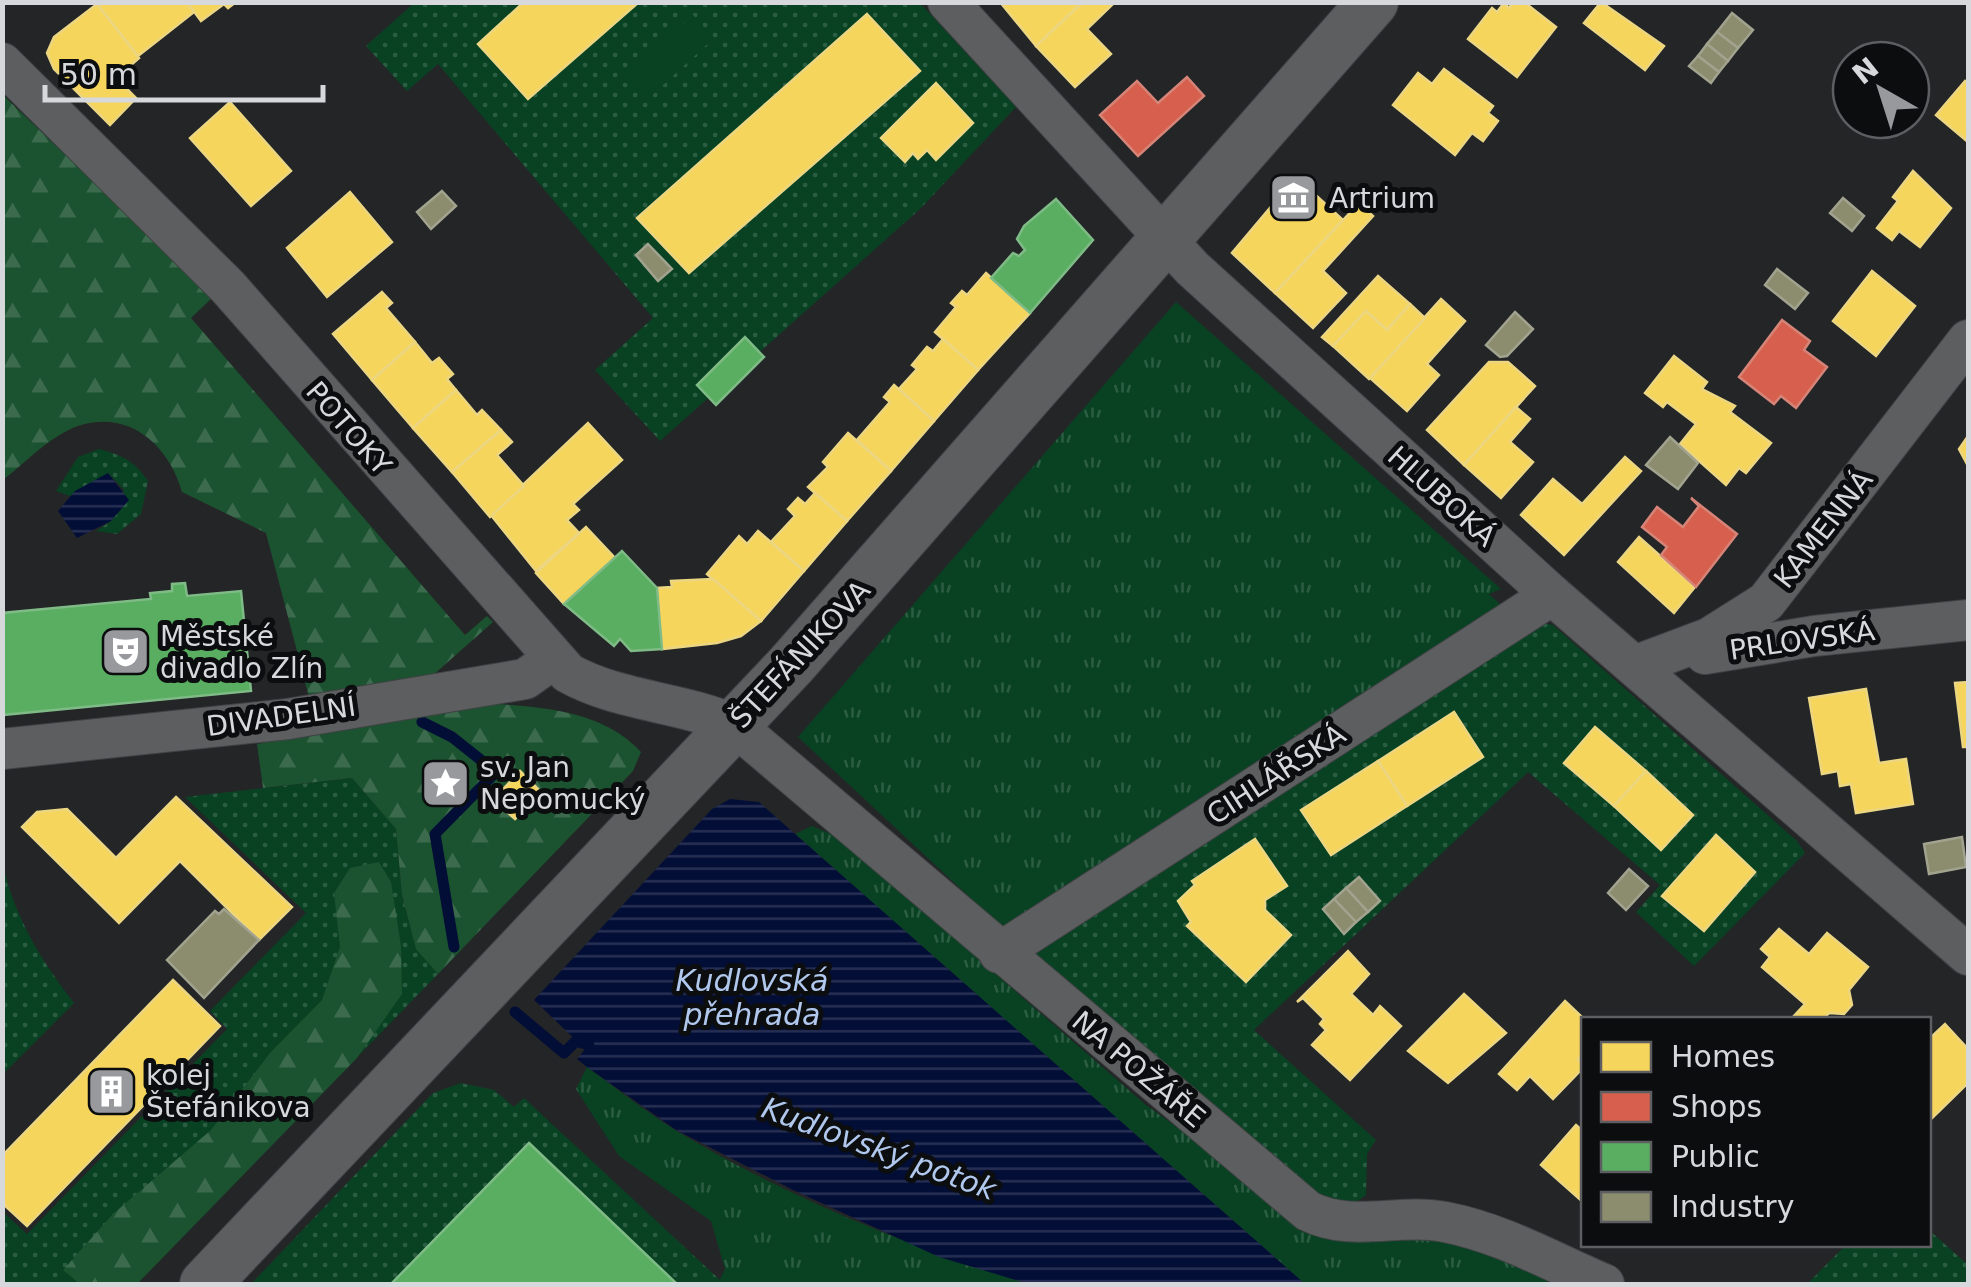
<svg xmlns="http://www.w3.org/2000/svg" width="1971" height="1287" font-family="'DejaVu Sans',sans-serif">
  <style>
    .grass { fill: url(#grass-dots) }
    .forest { fill: url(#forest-firs) }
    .park { fill: url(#park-tufts) }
    .garden { fill: #084222 }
    .water { fill: url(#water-rules) }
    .homes { fill: #f6d55c; stroke: #ecd682; stroke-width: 2.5 }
    .shops { fill: #d6604d; stroke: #d68478; stroke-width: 2.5 }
    .public { fill: #5aae61; stroke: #7fbb86; stroke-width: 2.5 }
    .industry { fill: #8c8c6e; stroke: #a2a38f; stroke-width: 2.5 }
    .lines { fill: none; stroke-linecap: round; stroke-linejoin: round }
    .stream { stroke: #030e37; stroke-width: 11 }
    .minor-casing { stroke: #414245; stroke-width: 42 }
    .tertiary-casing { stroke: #414245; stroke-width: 52 }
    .minor { stroke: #5d5e60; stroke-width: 40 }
    .tertiary { stroke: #5d5e60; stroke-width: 50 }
    .labels { text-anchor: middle; stroke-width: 10; stroke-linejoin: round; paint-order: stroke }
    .poi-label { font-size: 28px; fill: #d6d8dc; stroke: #0c0d0f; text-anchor: start }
    .street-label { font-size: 28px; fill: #d6d8dc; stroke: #0c0d0f }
    .water-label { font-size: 30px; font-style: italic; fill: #b0c8ed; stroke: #0c0d0f }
  </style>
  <defs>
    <pattern id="grass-dots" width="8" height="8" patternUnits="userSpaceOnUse" patternTransform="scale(2.5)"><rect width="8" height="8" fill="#084222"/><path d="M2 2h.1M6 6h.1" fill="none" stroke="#2b5d42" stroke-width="1.8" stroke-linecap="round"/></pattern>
    <pattern id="forest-firs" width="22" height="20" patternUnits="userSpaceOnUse" patternTransform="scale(2.5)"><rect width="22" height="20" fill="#1b522f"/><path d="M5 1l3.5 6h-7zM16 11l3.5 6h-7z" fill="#3b6a4d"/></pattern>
    <pattern id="park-tufts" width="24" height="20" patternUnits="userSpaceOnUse" patternTransform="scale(2.5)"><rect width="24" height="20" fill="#084222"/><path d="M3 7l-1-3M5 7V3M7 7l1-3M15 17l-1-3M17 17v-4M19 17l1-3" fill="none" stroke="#2b5d42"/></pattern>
    <pattern id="water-rules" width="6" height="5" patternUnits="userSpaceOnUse" patternTransform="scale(2.5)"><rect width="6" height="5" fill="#030e37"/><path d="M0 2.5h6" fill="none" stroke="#273053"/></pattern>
  </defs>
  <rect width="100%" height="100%" fill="#232527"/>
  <!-- grass -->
  <g class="grass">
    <path d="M414 3H920L1016 107 920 209 660 441 595 370 653 318 438 64 407 91 366 46Z"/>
    <path d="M99 449C122 455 135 461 148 481L141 514 117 534 96 531 111 521 124 490 109 474 70 496 56 491 78 457Z"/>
    <path d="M1537 622 1553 625 1797 841 1805 853 1694 966 1636 912 1660 885 1528 772 1254 1030 1376 1140 1367 1154 1366 1195 1351 1206 1318 1196 1033 953Z"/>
    <path d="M352 778 396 829 402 895 416 948 438 974 137 1284H3L2 1211 27 1234 227 1029 210 1011 306 913 185 797Z"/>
    <path d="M3 865C15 918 41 960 74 1003L3 1074Z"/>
    <path d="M461 1083 494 1090 514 1107 524 1098 720 1280 718 1284H251L433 1093Z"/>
    <path d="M1929 1230 1968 1265V1284H1807L1846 1245 1928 1244Z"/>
  </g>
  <!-- forest -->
  <g class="forest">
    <path d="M2 94 213 297 191 318 465 635 487 616 493 622 414 692 309 697 266 533 182 492C169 446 130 409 78 426 50 436 26 462 3 480Z"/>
    <path d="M499 704C549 708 604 712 641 752L633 771 438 974 416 949 402 895 396 829 352 778 263 788 257 744Z"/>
    <path d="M379 862 391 882 401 946 402 994 357 1058 137 1284H80L63 1270 113 1214 211 1130 270 1053 322 1000 340 947 334 893 350 868Z"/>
  </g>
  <!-- park -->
  <g class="park">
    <path d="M1176 302 1501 589 1489 594 1510 613 1006 931 798 737Z"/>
    <path d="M812 826 838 837 1146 1105 1319 1230 1469 1243 1554 1284H1305L795 834Z"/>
    <path d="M587 1067C616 1088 645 1111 675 1130 778 1193 914 1249 1029 1284H718L725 1269 711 1221 619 1156 576 1089Z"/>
  </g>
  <!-- garden -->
  <path class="garden" d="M693 15 714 38 649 98 627 75Z"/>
  <!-- water -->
  <g class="water">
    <path d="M108 473 129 500 111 521 77 538 58 511 75 491Z"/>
    <path d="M730 799 759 802 1305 1284H1029L939 1257 793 1190 676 1130 587 1067 577 1059 585 1049 534 1000 712 809Z"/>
  </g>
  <!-- homes -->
  <g class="homes">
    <path d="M187 2H236L228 8 224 4 201 21Z"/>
    <path d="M187 2 194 12 138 56 97 4Z"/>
    <path d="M524 2H639L528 99 478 44Z"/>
    <path d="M1000 2H1083L1036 46Z"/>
    <path d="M1083 2H1115L1087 29 1111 54 1075 87 1036 46Z"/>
    <path d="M1513 2H1524L1556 27 1517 77 1468 39 1492 8 1497 12 1504 3 1509 8Z"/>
    <path d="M1601 2 1664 46 1645 70 1584 23Z"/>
    <path d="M97 4 139 58 116 78 136 98 110 125 54 69 47 53 54 37Z"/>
    <path d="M867 14 920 71 689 273 637 218Z"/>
    <path d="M1444 69 1493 106 1488 113 1498 121 1483 141 1472 133 1455 155 1393 105 1418 73 1432 84Z"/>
    <path d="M1965 81 1968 84V142L1936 115Z"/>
    <path d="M936 83 973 123 936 160 927 150 918 159 913 153 905 162 881 138Z"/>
    <path d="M230 102 291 171 251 206 190 138Z"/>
    <path d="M1913 171 1951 208 1920 247 1899 231 1892 240 1877 228 1898 201 1893 197Z"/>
    <path d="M1296 177 1343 220 1275 293 1232 253Z"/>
    <path d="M350 192 392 242 327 297 287 248Z"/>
    <path d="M1359 203 1373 216 1323 271 1346 293 1313 328 1275 293Z"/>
    <path d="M1872 271 1915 306 1876 356 1833 321Z"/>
    <path d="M986 273 1030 313 978 370 935 332 956 307 951 303 962 291 967 295Z"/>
    <path d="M1378 276 1410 304 1387 330 1366 311 1333 346 1322 337Z"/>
    <path d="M382 292 392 303 386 308 415 342 372 380 333 334Z"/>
    <path d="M1441 299 1465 321 1427 364 1439 375 1407 411 1370 378Z"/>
    <path d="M1410 304 1425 318 1369 379 1333 346 1366 311 1387 330Z"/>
    <path d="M943 339 978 370 934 421 899 389 917 369 912 365 927 347 933 351Z"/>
    <path d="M415 342 432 363 439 358 453 374 447 379 456 390 413 428 372 380Z"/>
    <path d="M1674 356 1707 382 1702 389 1735 406 1730 412 1771 443 1746 473 1739 468 1726 485 1680 444 1696 424 1667 402 1663 407 1645 393Z"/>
    <path d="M1489 362H1508L1535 386 1464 465 1427 430Z"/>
    <path d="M894 385 934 421 891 471 857 440 890 402 884 397Z"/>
    <path d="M456 390 477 415 482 410 501 430 452 472 413 428Z"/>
    <path d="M1516 407 1530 419 1510 442 1533 462 1501 498 1464 465Z"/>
    <path d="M588 423 622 460 573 504 579 510 567 520 579 533 536 571 491 515Z"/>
    <path d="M501 430 512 442 497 455 524 486 490 517 452 472Z"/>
    <path d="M848 433 891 471 847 521 808 487 828 467 823 462Z"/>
    <path d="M1968 436V466L1959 449Z"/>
    <path d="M1625 457 1641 471 1564 555 1521 515 1553 479 1582 504Z"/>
    <path d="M815 493 847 521 804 571 771 542 795 516 788 509 798 498 805 504Z"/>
    <path d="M586 527 615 558 564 604 536 573Z"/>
    <path d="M758 531 804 571 761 621 707 574 739 536 747 544Z"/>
    <path d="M1639 537 1695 587 1674 613 1618 562Z"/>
    <path d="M713 579 761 621 741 636 717 643 662 649 657 588 672 587 671 581Z"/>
    <path d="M1968 682V747H1963L1955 683Z"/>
    <path d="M1866 689 1879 763 1906 759 1913 804 1856 813 1851 784 1840 786 1838 771 1822 774 1809 698Z"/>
    <path d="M1454 712 1483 757 1407 806 1378 761Z"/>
    <path d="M1595 727 1646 771 1614 806 1564 763Z"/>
    <path d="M1378 761 1407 806 1331 855 1301 810Z"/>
    <path d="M520 771 541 792 515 819 493 800Z"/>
    <path d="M1646 771 1693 815 1661 850 1614 806Z"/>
    <path d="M176 797 292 907 259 940 180 861 119 923 22 827 37 812 67 809 116 858Z"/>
    <path d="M1716 835 1755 872 1704 931 1662 896Z"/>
    <path d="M1255 839 1287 886 1265 900V910L1291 935 1246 982 1187 926 1191 922 1178 901 1195 885 1192 881Z"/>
    <path d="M1779 929 1809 954 1827 933 1868 967 1849 990 1852 1005 1844 1014 1829 1013 1823 1019 1793 1017 1805 1004 1762 967 1770 957 1761 949Z"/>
    <path d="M1348 951 1369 974 1351 994 1373 1015 1380 1006 1401 1026 1350 1080 1312 1045 1326 1030 1320 1024 1324 1019 1303 998 1297 1002Z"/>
    <path d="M173 980 220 1026 27 1226 2 1203V1156Z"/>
    <path d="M1464 994 1506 1033 1448 1083 1408 1051Z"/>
    <path d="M1565 1001 1584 1019V1053L1578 1059 1584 1067 1553 1099 1530 1076 1517 1090 1499 1074Z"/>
    <path d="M1945 1024 1968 1049V1083L1928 1122V1040Z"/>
    <path d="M1576 1125 1584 1132V1203L1541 1165Z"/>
  </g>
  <!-- shops -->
  <g class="shops">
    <path d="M1187 77 1204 96 1138 156 1100 115 1137 81 1158 103Z"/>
    <path d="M1782 320 1810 341 1804 350 1827 367 1796 408 1781 396 1774 404 1739 377Z"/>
    <path d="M1691 498 1737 534 1696 587 1661 555 1667 547 1642 527 1657 507 1683 527 1699 506Z"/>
  </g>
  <!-- public -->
  <g class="public">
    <path d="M1056 199 1093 240 1030 313 991 278 1013 253 1019 256 1025 250 1017 239 1024 226Z"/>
    <path d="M745 337 764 357 716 405 697 385Z"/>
    <path d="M622 551 657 588 662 649 631 651 620 639 614 646 564 604Z"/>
    <path d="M185 583 187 596 241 591 251 691 2 715V613L151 599 150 593 172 591V584Z"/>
    <path d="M529 1143 677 1284H391Z"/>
  </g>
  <!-- industry -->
  <g class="industry">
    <path d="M1732 13 1753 30 1738 48 1717 32Z"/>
    <path d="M1717 32 1738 48 1728 61 1707 44Z"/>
    <path d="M1707 44 1728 61 1719 72 1698 56Z"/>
    <path d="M1698 56 1719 72 1711 83 1689 66Z"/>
    <path d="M442 191 456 206 431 229 417 212Z"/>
    <path d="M1843 198 1864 216 1852 231 1830 213Z"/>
    <path d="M648 244 672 269 658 281 636 255Z"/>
    <path d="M1777 269 1808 293 1795 309 1765 285Z"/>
    <path d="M1515 312 1533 329 1507 356 1500 357 1486 345Z"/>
    <path d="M1670 437 1698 463 1678 489 1646 465Z"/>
    <path d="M1962 837 1966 867 1929 874 1924 844Z"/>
    <path d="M1629 869 1648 886 1626 910 1608 893Z"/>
    <path d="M1359 877 1380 901 1368 912 1346 888Z"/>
    <path d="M1346 888 1368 912 1356 922 1334 899Z"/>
    <path d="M1334 899 1356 922 1344 934 1323 909Z"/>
    <path d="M224 909 259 940 204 998 167 960 215 911 219 914Z"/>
  </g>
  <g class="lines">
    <!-- stream -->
    <g class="stream">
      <path d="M422 722 452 737 496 772 435 834 454 947"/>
      <path d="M515 1012 564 1053 576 1041 589 1045"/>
    </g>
    <defs>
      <g id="minor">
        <path d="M948 2 1192 268 1552 595 1968 955"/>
        <path d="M2 63 228 287 568 673C620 702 680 701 734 725L1308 1211C1352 1233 1399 1213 1445 1222 1502 1233 1552 1262 1604 1284"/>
        <path d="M1705 654 1814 636 1968 620"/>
        <path d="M1637 665 1709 638 1766 602 1968 340"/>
        <path d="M2 749 288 719 525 679 552 660"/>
        <path d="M999 953 1552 595"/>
      </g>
      <path id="tertiary" d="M205 1284 791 665 1373 2"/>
    </defs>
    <!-- minor casing -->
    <use href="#minor" class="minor-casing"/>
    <!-- tertiary casing -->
    <use href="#tertiary" class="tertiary-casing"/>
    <!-- minor -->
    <use href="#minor" class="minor"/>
    <!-- tertiary -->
    <use href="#tertiary" class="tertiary"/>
  </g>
  <!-- icons -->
  <defs>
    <symbol id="museum-square" viewBox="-11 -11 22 22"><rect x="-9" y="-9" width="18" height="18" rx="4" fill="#97999d" stroke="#0c0d0f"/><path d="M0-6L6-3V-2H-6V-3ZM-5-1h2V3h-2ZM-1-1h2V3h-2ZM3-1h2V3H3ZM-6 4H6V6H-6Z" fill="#fff"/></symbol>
    <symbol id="theatre-square" viewBox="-11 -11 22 22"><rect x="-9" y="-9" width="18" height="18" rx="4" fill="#97999d" stroke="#0c0d0f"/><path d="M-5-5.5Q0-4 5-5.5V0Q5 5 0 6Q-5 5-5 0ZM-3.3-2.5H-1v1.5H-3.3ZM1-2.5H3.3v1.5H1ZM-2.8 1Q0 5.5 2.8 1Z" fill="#fff"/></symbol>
    <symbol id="sight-square" viewBox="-11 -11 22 22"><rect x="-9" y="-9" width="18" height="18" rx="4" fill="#97999d" stroke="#0c0d0f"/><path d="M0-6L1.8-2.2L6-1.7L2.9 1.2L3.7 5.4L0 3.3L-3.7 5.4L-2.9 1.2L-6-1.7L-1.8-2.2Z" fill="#fff"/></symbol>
    <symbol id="building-square" viewBox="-11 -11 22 22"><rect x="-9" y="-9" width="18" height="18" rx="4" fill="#97999d" stroke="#0c0d0f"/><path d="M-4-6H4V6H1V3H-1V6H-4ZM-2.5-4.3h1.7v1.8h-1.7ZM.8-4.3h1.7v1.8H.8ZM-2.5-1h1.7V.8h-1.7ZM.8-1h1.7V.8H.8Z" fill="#fff"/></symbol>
  </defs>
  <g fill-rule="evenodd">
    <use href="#museum-square" x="1266" y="170" width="55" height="55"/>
    <use href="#theatre-square" x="98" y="624" width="55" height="55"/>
    <use href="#sight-square" x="418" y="756" width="55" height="55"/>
    <use href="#building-square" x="84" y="1064" width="55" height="55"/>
  </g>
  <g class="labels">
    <!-- poi labels -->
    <g class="poi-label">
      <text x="1329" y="208">Artrium</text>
      <text x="160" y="646">Městské<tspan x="160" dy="32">divadlo Zlín</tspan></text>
      <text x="480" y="777">sv. Jan<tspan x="480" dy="32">Nepomucký</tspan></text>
      <text x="146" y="1085">kolej<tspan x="146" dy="32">Štefánikova</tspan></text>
    </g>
    <!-- street labels -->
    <g class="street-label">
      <text transform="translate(349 428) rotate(49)" y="10">POTOKY</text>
      <text transform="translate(1442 496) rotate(42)" y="10">HLUBOKÁ</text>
      <text transform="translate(1823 529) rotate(-52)" y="10">KAMENNÁ</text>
      <text transform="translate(1802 640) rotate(-8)" y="10">PRLOVSKÁ</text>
      <text transform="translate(800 654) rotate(-47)" y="10">ŠTEFÁNIKOVA</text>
      <text transform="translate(281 716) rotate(-8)" y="10">DIVADELNÍ</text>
      <text transform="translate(1276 774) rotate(-33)" y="10">CIHLÁŘSKÁ</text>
      <text transform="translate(1139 1069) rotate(40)" y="10">NA POŽÁŘE</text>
    </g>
    <!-- water labels -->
    <g class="water-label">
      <text x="752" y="991">Kudlovská<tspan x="752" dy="34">přehrada</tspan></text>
      <text transform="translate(879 1149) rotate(20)" y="10">Kudlovský potok</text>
    </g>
  </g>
  <!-- border -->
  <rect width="1971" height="1287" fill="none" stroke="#d6d8dc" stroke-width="10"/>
  <!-- legend -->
  <rect x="1581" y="1017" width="350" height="230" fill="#0c0d0f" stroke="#5d5e61" stroke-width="2.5"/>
  <rect x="1601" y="1042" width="50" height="30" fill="#f6d55c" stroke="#5d5e61" stroke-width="2.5"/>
  <text x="1671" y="1067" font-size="30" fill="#d6d8dc">Homes</text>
  <rect x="1601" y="1092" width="50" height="30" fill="#d6604d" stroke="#5d5e61" stroke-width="2.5"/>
  <text x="1671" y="1117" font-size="30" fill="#d6d8dc">Shops</text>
  <rect x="1601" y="1142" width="50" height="30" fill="#5aae61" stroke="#5d5e61" stroke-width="2.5"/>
  <text x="1671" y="1167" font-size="30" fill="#d6d8dc">Public</text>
  <rect x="1601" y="1192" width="50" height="30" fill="#8c8c6e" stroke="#5d5e61" stroke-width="2.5"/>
  <text x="1671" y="1217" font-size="30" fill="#d6d8dc">Industry</text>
  <!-- north arrow -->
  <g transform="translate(1881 90) rotate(321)"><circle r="48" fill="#0c0d0f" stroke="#5d5e61" stroke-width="2.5"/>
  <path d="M0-8L18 38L0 25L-18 38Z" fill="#97999d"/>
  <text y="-15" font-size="28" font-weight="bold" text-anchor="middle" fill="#d6d8dc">N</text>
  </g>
  <!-- scale -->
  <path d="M45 85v15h278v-15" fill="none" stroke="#d6d8dc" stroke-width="5"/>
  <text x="60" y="85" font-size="30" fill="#d6d8dc" stroke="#0c0d0f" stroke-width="8" paint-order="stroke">50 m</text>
</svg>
